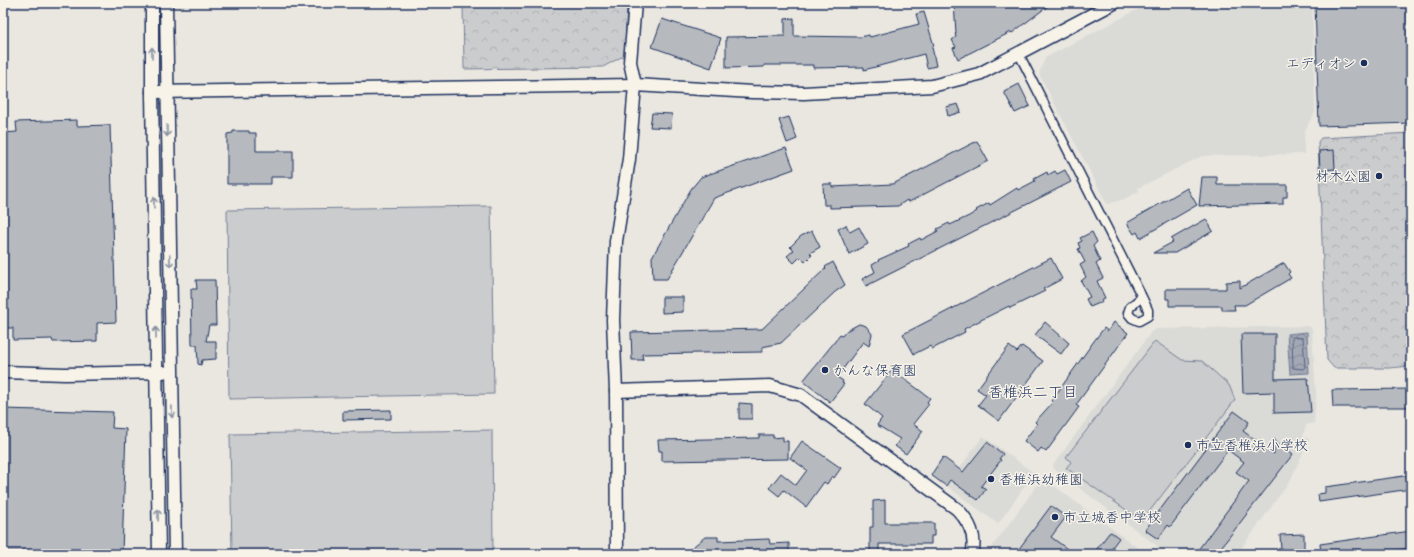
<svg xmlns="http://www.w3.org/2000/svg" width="1414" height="557" font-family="Pangolin,'Klee One',sans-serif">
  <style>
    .built { fill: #dadad6 }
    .grass { fill: #cbcccd; stroke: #737e96 }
    .forest { fill: url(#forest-crowns); stroke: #737e96 }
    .water { fill: url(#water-waves); stroke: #6d7892 }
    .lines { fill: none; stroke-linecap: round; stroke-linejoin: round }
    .shore { stroke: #515f80; stroke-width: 1 }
    .building { fill: #b6babf; stroke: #1b2f5e }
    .street-casing { stroke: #1b2f5e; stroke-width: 11 }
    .secondary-casing { stroke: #1b2f5e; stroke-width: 15 }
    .street { stroke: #f7f3e8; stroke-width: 8 }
    .secondary { stroke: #f7f3e8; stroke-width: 12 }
    .oneway { stroke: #8991a3 }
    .poi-dot { fill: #1b2f5e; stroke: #f7f3e8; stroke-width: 1.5 }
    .labels { text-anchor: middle; stroke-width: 3; stroke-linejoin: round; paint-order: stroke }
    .poi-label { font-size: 14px; fill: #1b2f5e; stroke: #f7f3e8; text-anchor: start }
    .neighbourhood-label { font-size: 15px; fill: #1b2f5e; stroke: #f7f3e8 }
  </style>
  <defs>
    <pattern id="forest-crowns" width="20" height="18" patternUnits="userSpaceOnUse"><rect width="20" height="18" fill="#cbcccd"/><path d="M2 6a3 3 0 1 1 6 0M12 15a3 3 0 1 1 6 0" fill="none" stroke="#aeb0b2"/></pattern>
    <pattern id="water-waves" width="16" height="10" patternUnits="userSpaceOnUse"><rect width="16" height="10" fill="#a3a8b4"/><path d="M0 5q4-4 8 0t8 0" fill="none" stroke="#848996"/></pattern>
  </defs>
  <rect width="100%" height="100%" fill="#eae7e0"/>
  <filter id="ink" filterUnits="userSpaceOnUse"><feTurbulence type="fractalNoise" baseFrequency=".025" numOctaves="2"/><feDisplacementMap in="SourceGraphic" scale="8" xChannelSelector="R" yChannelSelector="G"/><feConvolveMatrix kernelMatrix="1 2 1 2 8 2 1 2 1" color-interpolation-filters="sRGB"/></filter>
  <g filter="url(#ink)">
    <!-- built -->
    <g class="built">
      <path d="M1150 3H1312L1315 112 1304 132V154L1202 156 1138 188 1139 191 1124 199 1107 204 1039 74 1045 58Z"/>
      <path d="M1309 326 1312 329 1316 396 1314 423 1306 425 1303 436 1309 439 1290 481 1237 554H1168L1054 469 1053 465 1152 331 1156 329Z"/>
      <path d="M983 436 1034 473 998 524 947 486Z"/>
      <path d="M1041 480H1046L1146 554H987Z"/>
    </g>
    <!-- grass -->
    <g class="grass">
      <path d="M491 206 494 394 229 399 227 210Z"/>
      <path d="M1155 341 1182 360 1202 361 1229 385 1235 400 1142 521 1066 468 1071 462 1066 457Z"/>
      <path d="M492 430 493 554H232L230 434Z"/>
    </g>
    <!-- forest -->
    <g class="forest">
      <path d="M463 3H627L625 55 603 67 464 69Z"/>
      <path d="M1411 133V366L1389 368H1334L1327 360 1318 142 1321 138Z"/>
    </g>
    <!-- water -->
    <path class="water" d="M1307 332 1309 373 1290 374 1287 334Z"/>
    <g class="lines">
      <!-- shore -->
      <path class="shore" d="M1294 337 1303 338 1305 367 1303 369 1293 368 1292 339Z"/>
    </g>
    <!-- building -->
    <g class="building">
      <path d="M954 3H1052L1012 33 1011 32 958 59 953 48 956 47 952 40 956 37 955 34 956 33Z"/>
      <path d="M1315 3H1411V123L1319 126Z"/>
      <path d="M924 12 934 46 932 47 936 66 927 68 924 54 864 70V67L813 68V65H764V67L726 68V37L785 36V19L794 18V36L860 37 869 35 870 37 919 24 916 14Z"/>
      <path d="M662 19 721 38 711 68 652 47Z"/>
      <path d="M1019 84 1030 106 1015 113 1004 92Z"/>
      <path d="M958 104 961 112 948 116 946 107Z"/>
      <path d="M652 113 672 114 671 128 650 127Z"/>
      <path d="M789 117 797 139 787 143 779 120Z"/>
      <path d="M77 120V126L110 125 116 322 97 323V341L53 342 52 339 13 340V328H3V133L17 132 16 122Z"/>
      <path d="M233 131H249V133H256V151H293V177H271V184H227V134L233 133Z"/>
      <path d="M977 141 988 161 909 202 907 200 898 206 830 208V205H824L823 184H832V187L893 184Z"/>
      <path d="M786 148 794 169 714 198 667 279H653L652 257 691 189 701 177Z"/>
      <path d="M1334 150 1335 169 1320 170 1319 151Z"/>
      <path d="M1065 170 1071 182 866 286 862 279 875 272 872 265 879 261 878 260 909 246 908 244 920 238 921 240 938 231 937 229 949 223 950 225 969 216 977 211 976 210 989 203 990 205 1017 188 1018 190 1035 181 1034 179 1047 172 1048 175 1055 171 1057 174Z"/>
      <path d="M1202 177H1217V185H1287V197H1283V204L1199 206Z"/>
      <path d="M1187 188 1197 205 1140 238 1137 232 1134 234 1127 223Z"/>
      <path d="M1206 219 1213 231 1175 253H1153L1173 242 1171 239Z"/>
      <path d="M846 225 850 232 859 227 868 244 849 254 838 229Z"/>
      <path d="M812 231 820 247 810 253 812 255 805 262 800 257 794 263 787 256 794 250 790 247 801 236Z"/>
      <path d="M1092 232 1097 242 1093 246 1100 261 1096 264 1103 278 1097 281 1105 298 1101 300 1102 302 1090 307 1086 299 1090 297 1081 281 1086 277 1080 265 1085 262 1078 249 1080 248 1078 243 1082 241 1080 238Z"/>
      <path d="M1051 258 1062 279 1043 289 1045 291 1010 308 1009 306 981 320 964 329 965 332 932 349 930 346 914 354 903 334Z"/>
      <path d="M833 262 845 285 835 292 781 343 762 347V352L642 354 643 360H632L631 332 762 329 826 268 825 267Z"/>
      <path d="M1284 263 1290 272 1288 274 1291 278 1245 305H1234L1235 310H1222V306H1169V299H1166V289H1226V282L1240 281V288Z"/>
      <path d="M196 280H215L216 325H209L206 341H216V359L202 360 201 365 198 364 197 345H192L191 289H197Z"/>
      <path d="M662 297H683V312L662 313Z"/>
      <path d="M1045 322 1069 343 1061 354 1035 335Z"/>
      <path d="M1114 322 1128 333 1076 405 1079 407 1046 452 1041 448 1038 452 1024 441 1037 424 1035 422 1053 402 1051 401 1062 386 1094 341 1104 328 1108 331Z"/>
      <path d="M859 324 866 326 872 334 869 346 863 342 837 377 843 381 842 383 844 384 830 402 803 381 840 335 842 336 846 331Z"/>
      <path d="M1241 334H1275V379L1308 378 1311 412 1274 413V392L1243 393Z"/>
      <path d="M1009 346 1017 352 1022 346 1043 361 999 421 978 405 986 395 977 389Z"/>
      <path d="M892 370 930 398 927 402 929 404 913 424 923 431 906 454 895 446 900 439 877 425 882 418 865 404Z"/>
      <path d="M1411 389V407H1333L1332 390Z"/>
      <path d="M739 403 752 404V419H739Z"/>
      <path d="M3 409 113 412 112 428 126 429 122 554H3Z"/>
      <path d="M391 410V419L343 420V411Z"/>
      <path d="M1234 411 1249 422 1243 431 1274 454V439L1293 454 1216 554H1195L1249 481 1236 472 1244 462 1228 450 1170 527 1168 525 1158 539 1145 530Z"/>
      <path d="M759 435H773V438L783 437V441H788V459L662 461V451H659L658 440 759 438Z"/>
      <path d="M802 441 841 468 834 478 832 476 827 484 824 482 806 507 784 490 779 496 769 488 781 473 796 485 807 470 790 458Z"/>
      <path d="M987 442 1003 454 999 459 1001 460 981 486 986 489 978 500 950 480 946 486 931 475 943 457 963 472Z"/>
      <path d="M1411 475V489L1319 502 1318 494 1325 493V487Z"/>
      <path d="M885 500V523H934V536H931V544H879V554H870V527H873V501Z"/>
      <path d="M1051 506 1066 517 1051 537 1074 554H1015Z"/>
      <path d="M1411 531V548L1369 554H1321L1320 544Z"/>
      <path d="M1111 532 1119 538 1107 554H1093L1109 533Z"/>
      <path d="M1304 534V549L1281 550 1280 535Z"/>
      <path d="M705 537H718V541L769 539 770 544 789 543V554H684Z"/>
    </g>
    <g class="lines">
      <defs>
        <path id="street" d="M1019 54 1142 297 1148 310V316L1139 321 1132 318 1128 313 1130 307 1142 297"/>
        <g id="secondary">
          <path d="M152 3V92L159 554"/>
          <path d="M166 3 175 554"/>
          <path d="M152 92 635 85 752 92 804 93 932 86 979 74 1114 3"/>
          <path d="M3 372 65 374 163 372"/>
          <path d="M616 391 770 386 801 395 957 509C969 521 977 537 972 554"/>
          <path d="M617 554 616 391 613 320 616 241 629 159 635 85 630 62 635 3"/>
        </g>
      </defs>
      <!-- street casing -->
      <use href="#street" class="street-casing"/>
      <!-- secondary casing -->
      <use href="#secondary" class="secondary-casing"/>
      <!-- street -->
      <use href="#street" class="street"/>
      <!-- secondary -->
      <use href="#secondary" class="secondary"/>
    </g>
    <!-- one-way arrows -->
    <defs><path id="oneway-shaft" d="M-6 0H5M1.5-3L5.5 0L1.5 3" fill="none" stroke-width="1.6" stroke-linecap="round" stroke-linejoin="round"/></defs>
    <g class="oneway">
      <use href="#oneway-shaft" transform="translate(152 53) rotate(-90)"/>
      <use href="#oneway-shaft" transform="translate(167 131) rotate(89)"/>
      <use href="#oneway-shaft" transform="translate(154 203) rotate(-91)"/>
      <use href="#oneway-shaft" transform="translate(170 261) rotate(89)"/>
      <use href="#oneway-shaft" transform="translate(156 333) rotate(-91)"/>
      <use href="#oneway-shaft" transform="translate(172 412) rotate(89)"/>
      <use href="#oneway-shaft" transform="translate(158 515) rotate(-91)"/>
    </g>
  </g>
  <!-- markers -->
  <g class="poi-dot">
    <circle cx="1364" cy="63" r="4"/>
    <circle cx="1379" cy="176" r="4"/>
    <circle cx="825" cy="370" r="4"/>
    <circle cx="1188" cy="445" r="4"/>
    <circle cx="991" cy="479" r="4"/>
    <circle cx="1055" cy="517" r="4"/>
  </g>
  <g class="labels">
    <!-- poi labels -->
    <g class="poi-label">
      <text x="1356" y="68" text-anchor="end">エディオン</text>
      <text x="1371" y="181" text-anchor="end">材木公園</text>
      <text x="833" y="375">かんな保育園</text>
      <text x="1196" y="450">市立香椎浜小学校</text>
      <text x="999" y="484">香椎浜幼稚園</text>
      <text x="1063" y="522">市立城香中学校</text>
    </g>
    <!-- neighbourhood labels -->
    <g class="neighbourhood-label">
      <text x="1033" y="397">香椎浜二丁目</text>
    </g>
  </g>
  <!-- margin -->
  <rect width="1414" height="557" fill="none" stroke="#f7f3e8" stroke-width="16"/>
  <rect x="8" y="8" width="1398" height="541" fill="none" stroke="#1b2f5e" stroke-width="1.5" filter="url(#ink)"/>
</svg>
